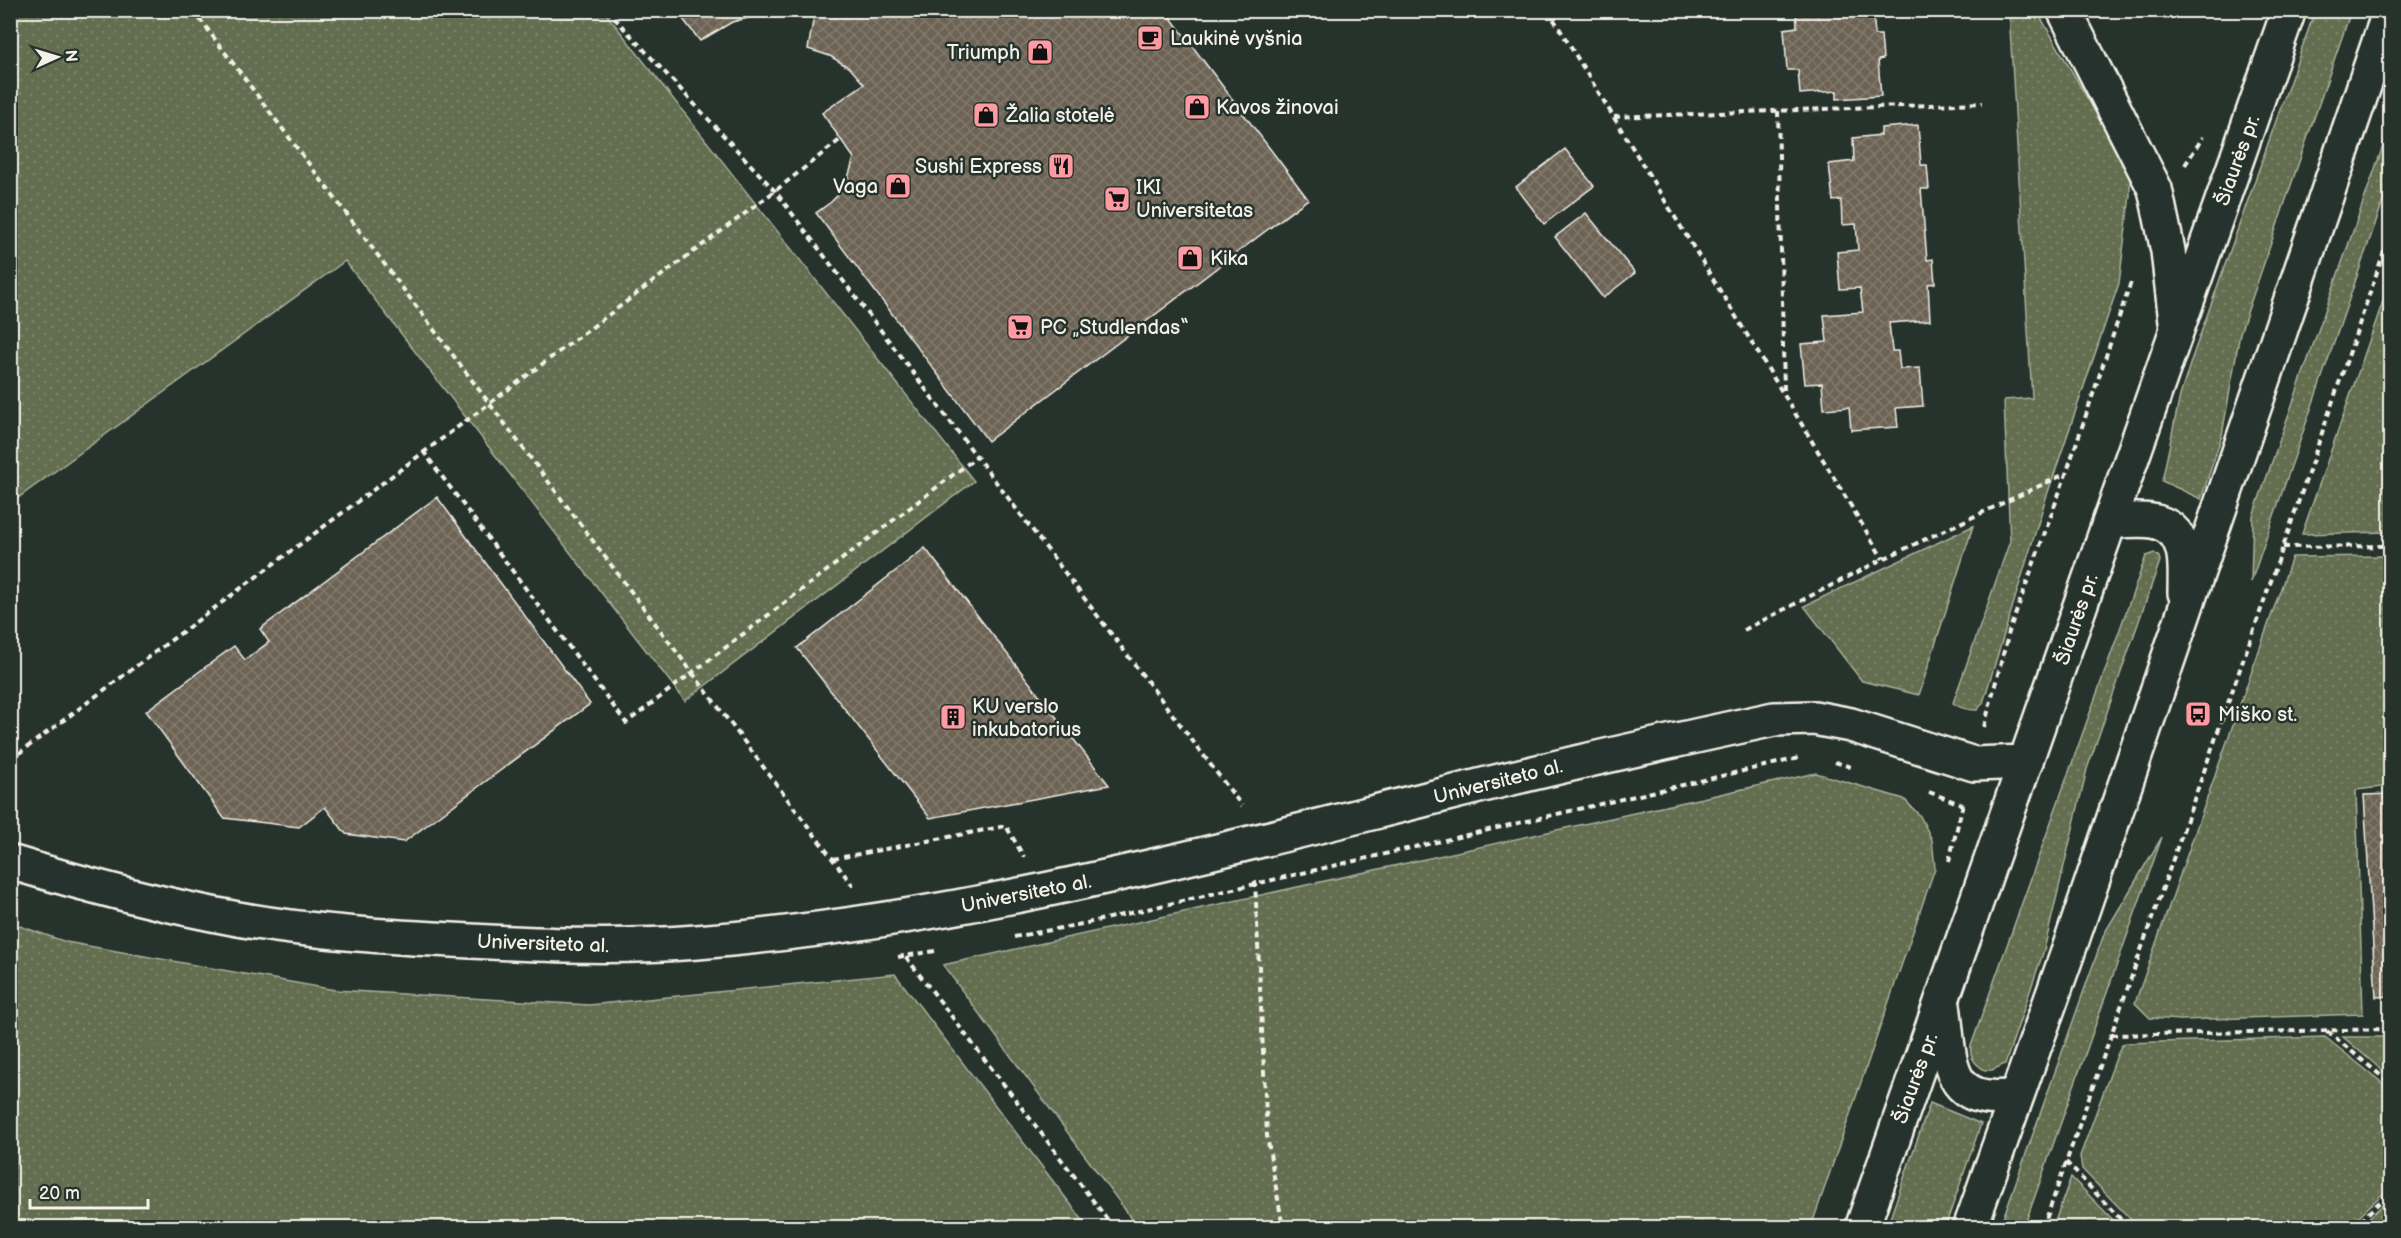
<svg xmlns="http://www.w3.org/2000/svg" width="2401" height="1238" font-family="'Balsamiq Sans',sans-serif">
  <style>
    .grass { fill: url(#grass-dots); stroke: #abb09c; stroke-width: 1.5 }
    .building { fill: url(#building-cross-hatch); stroke: #f4f1e8; stroke-width: 1.5 }
    .lines { fill: none; stroke-linecap: round; stroke-linejoin: round }
    .minor-casing { stroke: #f4f1e8; stroke-width: 38 }
    .primary-casing { stroke: #f4f1e8; stroke-width: 38 }
    .path { stroke: #f4f1e8; stroke-width: 4; stroke-dasharray: 6 4.5; stroke-linecap: butt }
    .minor { stroke: #26332d; stroke-width: 33 }
    .primary { stroke: #26332d; stroke-width: 33 }
    .labels { text-anchor: middle; stroke-width: 5; stroke-linejoin: round; paint-order: stroke }
    .poi-label { font-size: 20px; fill: #f4f1e8; stroke: #26332d; text-anchor: start }
    .street-label { font-size: 20px; fill: #f4f1e8; stroke: #26332d }
  </style>
  <defs>
    <pattern id="grass-dots" width="8" height="8" patternUnits="userSpaceOnUse" patternTransform="scale(1.5)"><rect width="8" height="8" fill="#626e4f"/><path d="M2 2h.1M6 6h.1" fill="none" stroke="#798368" stroke-width="1.8" stroke-linecap="round"/></pattern>
    <pattern id="building-cross-hatch" width="8" height="8" patternUnits="userSpaceOnUse" patternTransform="scale(1.5)"><rect width="8" height="8" fill="#6c6355"/><path d="M0 0l8 8M0 8l8-8" fill="none" stroke="#827a6d"/></pattern>
  </defs>
  <rect width="100%" height="100%" fill="#26332d"/>
  <filter id="ink" filterUnits="userSpaceOnUse"><feTurbulence type="fractalNoise" baseFrequency=".0167" numOctaves="2"/><feDisplacementMap in="SourceGraphic" scale="12" xChannelSelector="R" yChannelSelector="G"/><feConvolveMatrix kernelMatrix="1 2 1 2 8 2 1 2 1" color-interpolation-filters="sRGB"/></filter>
  <g filter="url(#ink)">
    <!-- grass -->
    <g class="grass">
      <path d="M11 10 604 11 974 481 685 701 345 261 11 503Z"/>
      <path d="M2009 11H2037L2130 172V195L2119 283 2044 504 1983 703 1977 710C1968 710 1961 709 1953 703L2010 541 2004 400 2032 398Z"/>
      <path d="M2315 11H2351L2240 333 2222 435 2201 499 2162 481 2180 396 2192 358Z"/>
      <path d="M2390 126V181L2251 582 2253 516Z"/>
      <path d="M2390 281V532L2302 534Z"/>
      <path d="M1973 526 1919 695 1862 681 1804 606Z"/>
      <path d="M2154 553 2159 557 2160 561 2087 769 2044 950 2005 1064 1992 1070H1985C1976 1065 1969 1057 1971 1046L2146 556Z"/>
      <path d="M2390 556V786L2356 790 2363 1014 2181 1020 2150 1018 2135 1003 2292 557Z"/>
      <path d="M1816 773 1904 799 1920 816 1932 840 1935 868 1811 1227H1138L943 965Z"/>
      <path d="M2162 837 2024 1227H2000L2104 934Z"/>
      <path d="M11 923 66 942 335 990 589 1005 895 974 1088 1227H11Z"/>
      <path d="M2325 1037 2390 1089V1187L2347 1227H2138L2082 1169 2080 1156 2116 1058 2121 1046 2126 1043Z"/>
      <path d="M2343 1037H2390V1077Z"/>
      <path d="M1930 1103 1981 1124 1945 1227H1887Z"/>
      <path d="M2071 1177 2120 1227H2053Z"/>
      <path d="M2390 1198V1227H2359Z"/>
    </g>
    <!-- building -->
    <g class="building">
      <path d="M676 10H1165L1308 199 988 441 816 213 831 202 845 188 854 158 822 113 864 84 850 68 830 56 808 49 814 16 792 12 760 15 732 22 700 41Z"/>
      <path d="M1796 10H1873L1875 35H1881L1883 59 1878 60 1881 96 1837 99V91L1800 94 1798 70H1787L1784 29 1797 27Z"/>
      <path d="M1918 125 1921 165H1927L1929 189H1921L1927 260 1933 259 1935 283 1928 284 1930 320 1889 323 1892 351H1898L1900 369 1920 368 1923 406 1896 408 1898 427 1851 430 1849 407 1824 409 1822 383 1805 384 1801 344 1827 342 1824 315 1863 312 1860 288 1840 289 1837 252 1858 250 1856 224 1842 225 1841 200 1833 201 1829 164 1854 161 1853 138 1881 135V128Z"/>
      <path d="M1565 149 1594 186 1544 224 1516 187Z"/>
      <path d="M1586 213 1635 273 1603 298 1555 237Z"/>
      <path d="M437 497 590 704 404 842 346 834 325 807 299 827 224 818 146 711 234 646 245 660 269 642 260 629Z"/>
      <path d="M925 548 1109 785 930 818 797 648Z"/>
      <path d="M2390 794V996L2376 997 2364 795Z"/>
    </g>
    <g class="lines">
      <defs>
        <path id="minor" d="M10 862C86 885 161 905 238 919 315 933 393 937 471 941 547 945 621 948 697 942 950 922 1194 857 1439 796 1550 768 1662 743 1774 719L1814 718 1851 725 1974 764 2026 762"/>
        <g id="primary">
          <path d="M2064 10 2155 189 2168 251 2176 322"/>
          <path d="M2110 522C2142 519 2177 514 2184 555 2186 567 2185 581 2185 593"/>
          <path d="M1943 1005C1951 1060 1943 1107 2016 1096"/>
          <path d="M1862 1228 2289 10"/>
          <path d="M1970 1228 2068 952 2390 10"/>
        </g>
      </defs>
      <!-- minor casing -->
      <use href="#minor" class="minor-casing"/>
      <!-- primary casing -->
      <use href="#primary" class="primary-casing"/>
      <!-- path -->
      <g class="path">
        <path d="M193 10 853 886"/>
        <path d="M607 10 775 191 1242 806"/>
        <path d="M1548 10 1784 395 1883 559"/>
        <path d="M1778 111 1784 392"/>
        <path d="M1614 117 1982 103"/>
        <path d="M2185 165 2203 137"/>
        <path d="M423 451 626 723 978 456"/>
        <path d="M2283 547 2390 546"/>
        <path d="M1744 630 1883 559 2065 474"/>
        <path d="M1984 727 2009 632 2066 474 2132 279"/>
        <path d="M10 760 775 191 841 139"/>
        <path d="M1835 762 1854 768"/>
        <path d="M1929 792 1963 805"/>
        <path d="M833 859 1006 826 1024 857"/>
        <path d="M1949 861 1963 804"/>
        <path d="M1255 881 1267 1136 1283 1228"/>
        <path d="M1014 937 1087 923 1799 758"/>
        <path d="M898 957 935 951"/>
        <path d="M906 957 1114 1228"/>
        <path d="M2327 1031 2390 1083"/>
        <path d="M2111 1035 2390 1029"/>
        <path d="M2066 1162 2129 1228"/>
        <path d="M2043 1228 2283 547 2390 234"/>
        <path d="M2353 1228 2390 1192"/>
      </g>
      <!-- minor -->
      <use href="#minor" class="minor"/>
      <!-- primary -->
      <use href="#primary" class="primary"/>
    </g>
  </g>
  <!-- icons -->
  <defs>
    <symbol id="cafe-square" viewBox="-11 -11 22 22"><rect x="-9" y="-9" width="18" height="18" rx="4" fill="#ff9aa2" stroke="#26332d"/><path d="M-5.5-4.5H6V0H3Q3 3.5 0 3.5H-2.5Q-5.5 3.5-5.5 0ZM3-3.2v2h1.7v-2ZM-6 4.5H4V6H-6Z" fill="#111"/></symbol>
    <symbol id="shop-square" viewBox="-11 -11 22 22"><rect x="-9" y="-9" width="18" height="18" rx="4" fill="#ff9aa2" stroke="#26332d"/><path d="M-5-2.5h2.3a2.7 3.5 0 0 1 5.4 0H5L5.5 6h-11ZM-1.5-2.5h3a1.5 2.3 0 0 0-3 0Z" fill="#111"/></symbol>
    <symbol id="restaurant-square" viewBox="-11 -11 22 22"><rect x="-9" y="-9" width="18" height="18" rx="4" fill="#ff9aa2" stroke="#26332d"/><path d="M-5-6h1v4h1v-4h1v4h1v-4h1v5L-1.5 .5V6h-2V.5L-5-1ZM5-6V6H3V1.5H1.5Q1.5-4 5-6Z" fill="#111"/></symbol>
    <symbol id="supermarket-square" viewBox="-11 -11 22 22"><rect x="-9" y="-9" width="18" height="18" rx="4" fill="#ff9aa2" stroke="#26332d"/><path d="M-6-5.5h2.5l.6 2H6L4.5 2H-2.5L-4.4-4H-6ZM-1.5 3.2a1.3 1.3 0 1 0 .1 0ZM3 3.2a1.3 1.3 0 1 0 .1 0Z" fill="#111"/></symbol>
    <symbol id="bus-square" viewBox="-11 -11 22 22"><rect x="-9" y="-9" width="18" height="18" rx="4" fill="#ff9aa2" stroke="#26332d"/><path d="M-5-6H5V4H4V6H2V4H-2V6H-4V4H-5ZM-3.5-4V0h7V-4ZM-3.5 1.2v1.5H-2V1.2ZM2 1.2v1.5H3.5V1.2Z" fill="#111"/></symbol>
    <symbol id="building-square" viewBox="-11 -11 22 22"><rect x="-9" y="-9" width="18" height="18" rx="4" fill="#ff9aa2" stroke="#26332d"/><path d="M-4-6H4V6H1V3H-1V6H-4ZM-2.5-4.3h1.7v1.8h-1.7ZM.8-4.3h1.7v1.8H.8ZM-2.5-1h1.7V.8h-1.7ZM.8-1h1.7V.8H.8Z" fill="#111"/></symbol>
  </defs>
  <g fill-rule="evenodd">
    <use href="#cafe-square" x="1135" y="23" width="30" height="30"/>
    <use href="#shop-square" x="1025" y="37" width="30" height="30"/>
    <use href="#shop-square" x="1182" y="92" width="30" height="30"/>
    <use href="#shop-square" x="971" y="100" width="30" height="30"/>
    <use href="#restaurant-square" x="1046" y="151" width="30" height="30"/>
    <use href="#shop-square" x="883" y="171" width="30" height="30"/>
    <use href="#supermarket-square" x="1102" y="184" width="30" height="30"/>
    <use href="#shop-square" x="1175" y="243" width="30" height="30"/>
    <use href="#supermarket-square" x="1005" y="312" width="30" height="30"/>
    <use href="#bus-square" x="2183" y="699" width="30" height="30"/>
    <use href="#building-square" x="938" y="702" width="30" height="30"/>
  </g>
  <g class="labels">
    <!-- poi labels -->
    <g class="poi-label">
      <text x="1170" y="45">Laukinė vyšnia</text>
      <text x="1020" y="59" text-anchor="end">Triumph</text>
      <text x="1216" y="114">Kavos žinovai</text>
      <text x="1006" y="122">Žalia stotelė</text>
      <text x="1042" y="173" text-anchor="end">Sushi Express</text>
      <text x="878" y="193" text-anchor="end">Vaga</text>
      <text x="1136" y="194">IKI<tspan x="1136" dy="23">Universitetas</tspan></text>
      <text x="1210" y="265">Kika</text>
      <text x="1040" y="334">PC „Studlendas“</text>
      <text x="972" y="713">KU verslo<tspan x="972" dy="23">inkubatorius</tspan></text>
      <text x="2218" y="721">Miško st.</text>
    </g>
    <!-- street labels -->
    <g class="street-label">
      <text transform="translate(2237 160) rotate(-70)" y="7">Šiaurės pr.</text>
      <text transform="translate(2076 619) rotate(-71)" y="7">Šiaurės pr.</text>
      <text transform="translate(1498 781) rotate(-14)" y="7">Universiteto al.</text>
      <text transform="translate(1026 893) rotate(-11)" y="7">Universiteto al.</text>
      <text transform="translate(543 943) rotate(2)" y="7">Universiteto al.</text>
      <text transform="translate(1915 1078) rotate(-70)" y="7">Šiaurės pr.</text>
    </g>
  </g>
  <!-- margin -->
  <rect width="2401" height="1238" fill="none" stroke="#26332d" stroke-width="36"/>
  <rect x="18" y="18" width="2365" height="1202" fill="none" stroke="#f4f1e8" stroke-width="2" filter="url(#ink)"/>
  <!-- north arrow -->
  <g transform="translate(57 57) rotate(86)" stroke="#26332d" stroke-width="4.5" paint-order="stroke">
  <path d="M0-4.5L10 22L0 15L-10 22Z" fill="#f4f1e8"/>
  <text y="-9" font-size="16" font-weight="bold" text-anchor="middle" fill="#f4f1e8">N</text>
  </g>
  <!-- scale -->
  <path d="M30 1199v9h118v-9" fill="none" stroke="#f4f1e8" stroke-width="3"/>
  <text x="39" y="1199" font-size="18" fill="#f4f1e8" stroke="#26332d" stroke-width="4.5" paint-order="stroke">20 m</text>
</svg>
